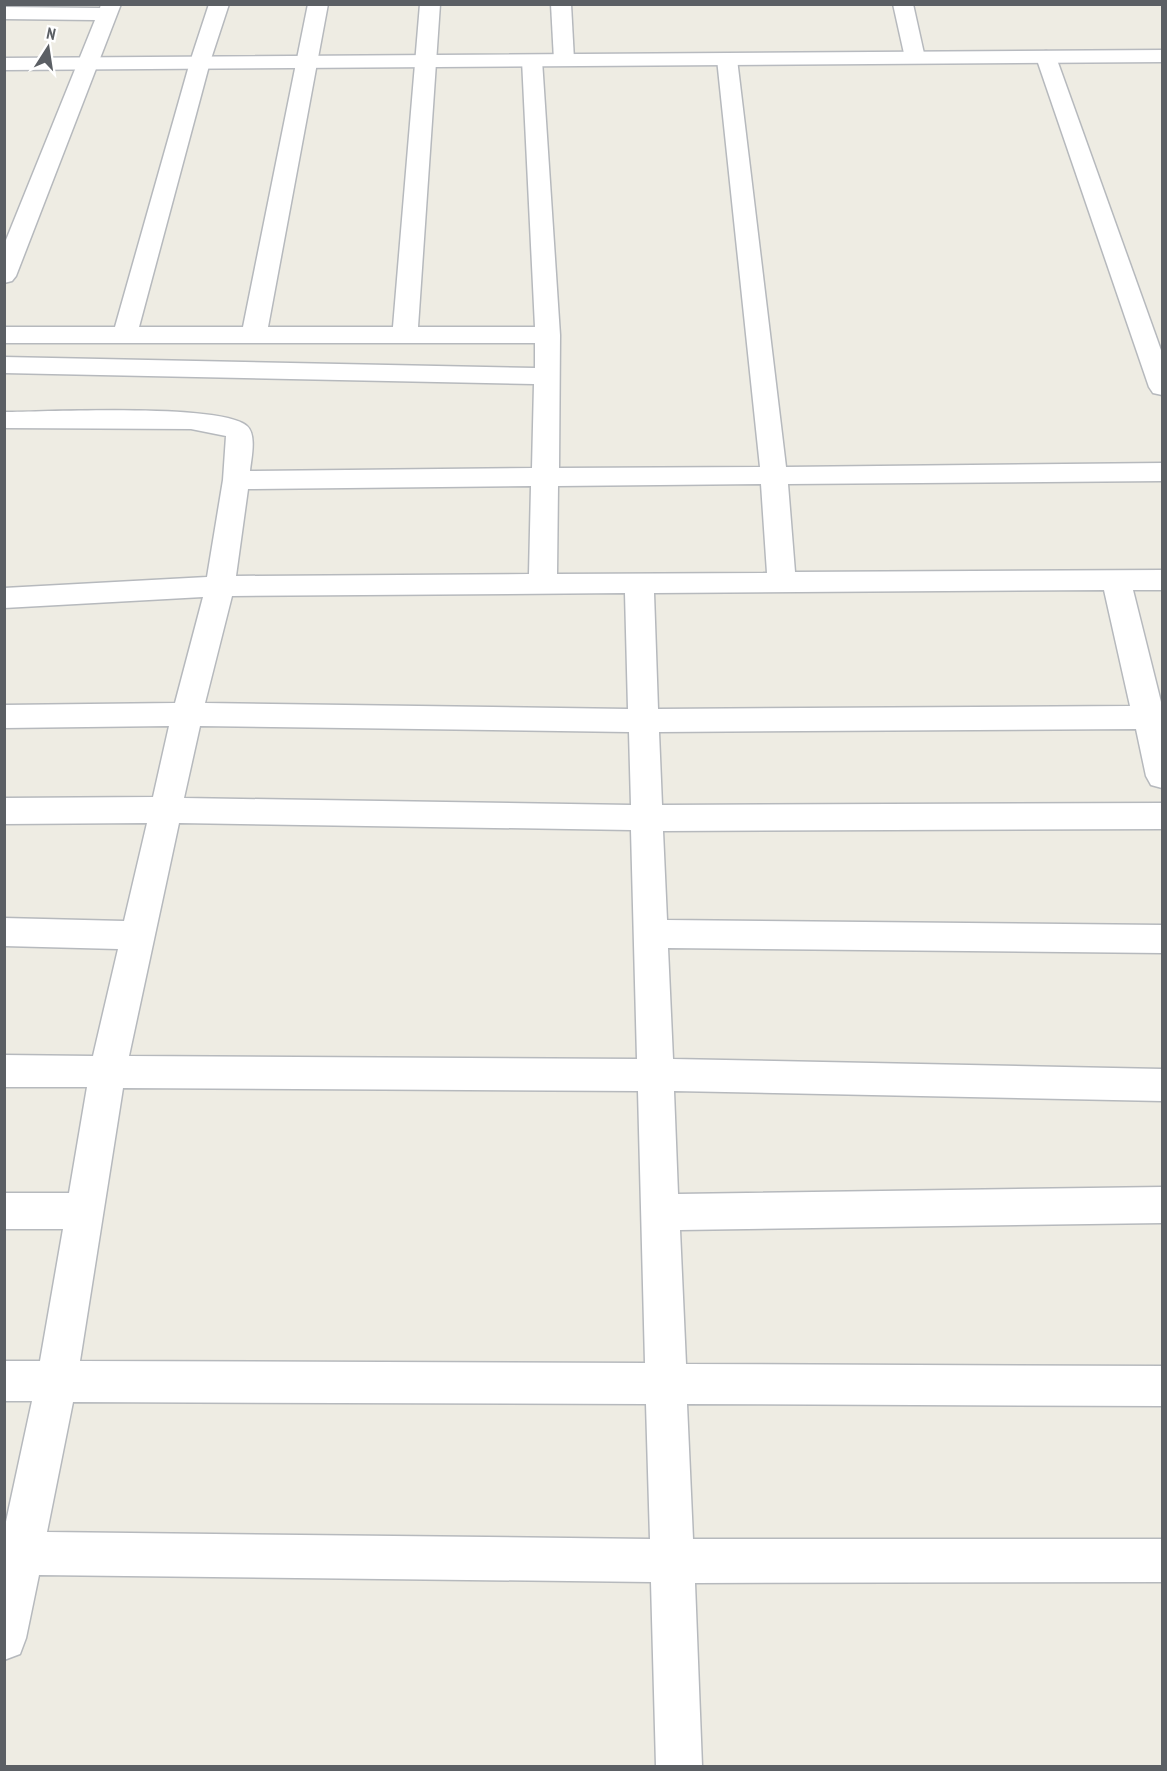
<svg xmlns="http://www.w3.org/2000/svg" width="1167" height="1771" font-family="'PT Sans Narrow',sans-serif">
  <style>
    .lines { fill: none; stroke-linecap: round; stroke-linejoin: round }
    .street-casing { stroke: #b6b9bd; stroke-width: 3 }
    .secondary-casing { stroke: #b7babf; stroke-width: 3 }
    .street { fill: #fff; fill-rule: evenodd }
    .secondary { fill: #fff; fill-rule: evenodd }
  </style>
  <rect width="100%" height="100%" fill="#eeece3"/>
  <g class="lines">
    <defs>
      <g id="street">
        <path d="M101 4H121L16 276 12 281 4 283V245L95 20 4 19V7L100 8Z"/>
        <path d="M209 4H229L210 62 139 327H243L308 4H328L268 327H393L420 4H440L418 327H535L522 60 525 56H539L542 60 560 335 559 468 760 467 717 59 720 55H734L737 59 786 467 1162 463V481L788 484 795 572 1162 570V590H1133L1162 706V788L1151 785 1146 776 1136 729 659 732 662 805 1162 803V829L663 831 667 920 1162 925V953L668 948 673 1059 1162 1069V1101L674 1091 678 1194 1162 1187V1223L680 1230 686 1364 1162 1366V1406L687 1404 693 1539H1162V1582L695 1583 702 1766H656L651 1582 39 1575 26 1638 20 1654 4 1660V1531L32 1401H4V1361H40L63 1229H4V1193H69L87 1087H4V1055L93 1056 118 949 4 946V918L124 921 147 823 4 824V798L153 797 169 726 4 728V705L175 703 203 597 4 608V588L207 577 223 480 226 436 191 429 4 428V412C47 412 221 403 247 426 257 435 251 459 250 471L532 468 534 384 4 373V357L535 368V343H4V327H115L190 62ZM761 484 767 573 557 574 558 486ZM531 486 529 574 236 576 248 489ZM1104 590 1130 706 658 709 654 593ZM625 593 628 709 205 703 232 596ZM200 726 629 732 631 805 184 798ZM179 823 631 830 637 1059 129 1056ZM123 1088 638 1091 645 1363 80 1361ZM73 1402 646 1404 650 1539 47 1532Z"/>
        <path d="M551 4H571L574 60 571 64H557L554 60Z"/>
        <path d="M893 4H913L925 58 922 62H908L905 58Z"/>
        <path d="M1046 51 1053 53 1056 57 1162 353V395L1153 393 1149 387 1036 57 1039 53Z"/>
      </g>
      <path id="secondary" d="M1162 50V62L4 70V58Z"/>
    </defs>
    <!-- street casing -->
    <use href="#street" class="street-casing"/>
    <!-- secondary casing -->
    <use href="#secondary" class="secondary-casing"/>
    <!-- street -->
    <use href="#street" class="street"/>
    <!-- secondary -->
    <use href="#secondary" class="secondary"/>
  </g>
  <!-- border -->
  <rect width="1167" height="1771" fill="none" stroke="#5b5f64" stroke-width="12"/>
  <!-- north arrow -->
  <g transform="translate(48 48) rotate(12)" stroke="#ffffff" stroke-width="4.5" paint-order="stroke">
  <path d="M0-4.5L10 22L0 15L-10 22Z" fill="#5b5f64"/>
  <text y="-9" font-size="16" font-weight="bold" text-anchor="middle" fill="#5b5f64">N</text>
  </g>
</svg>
